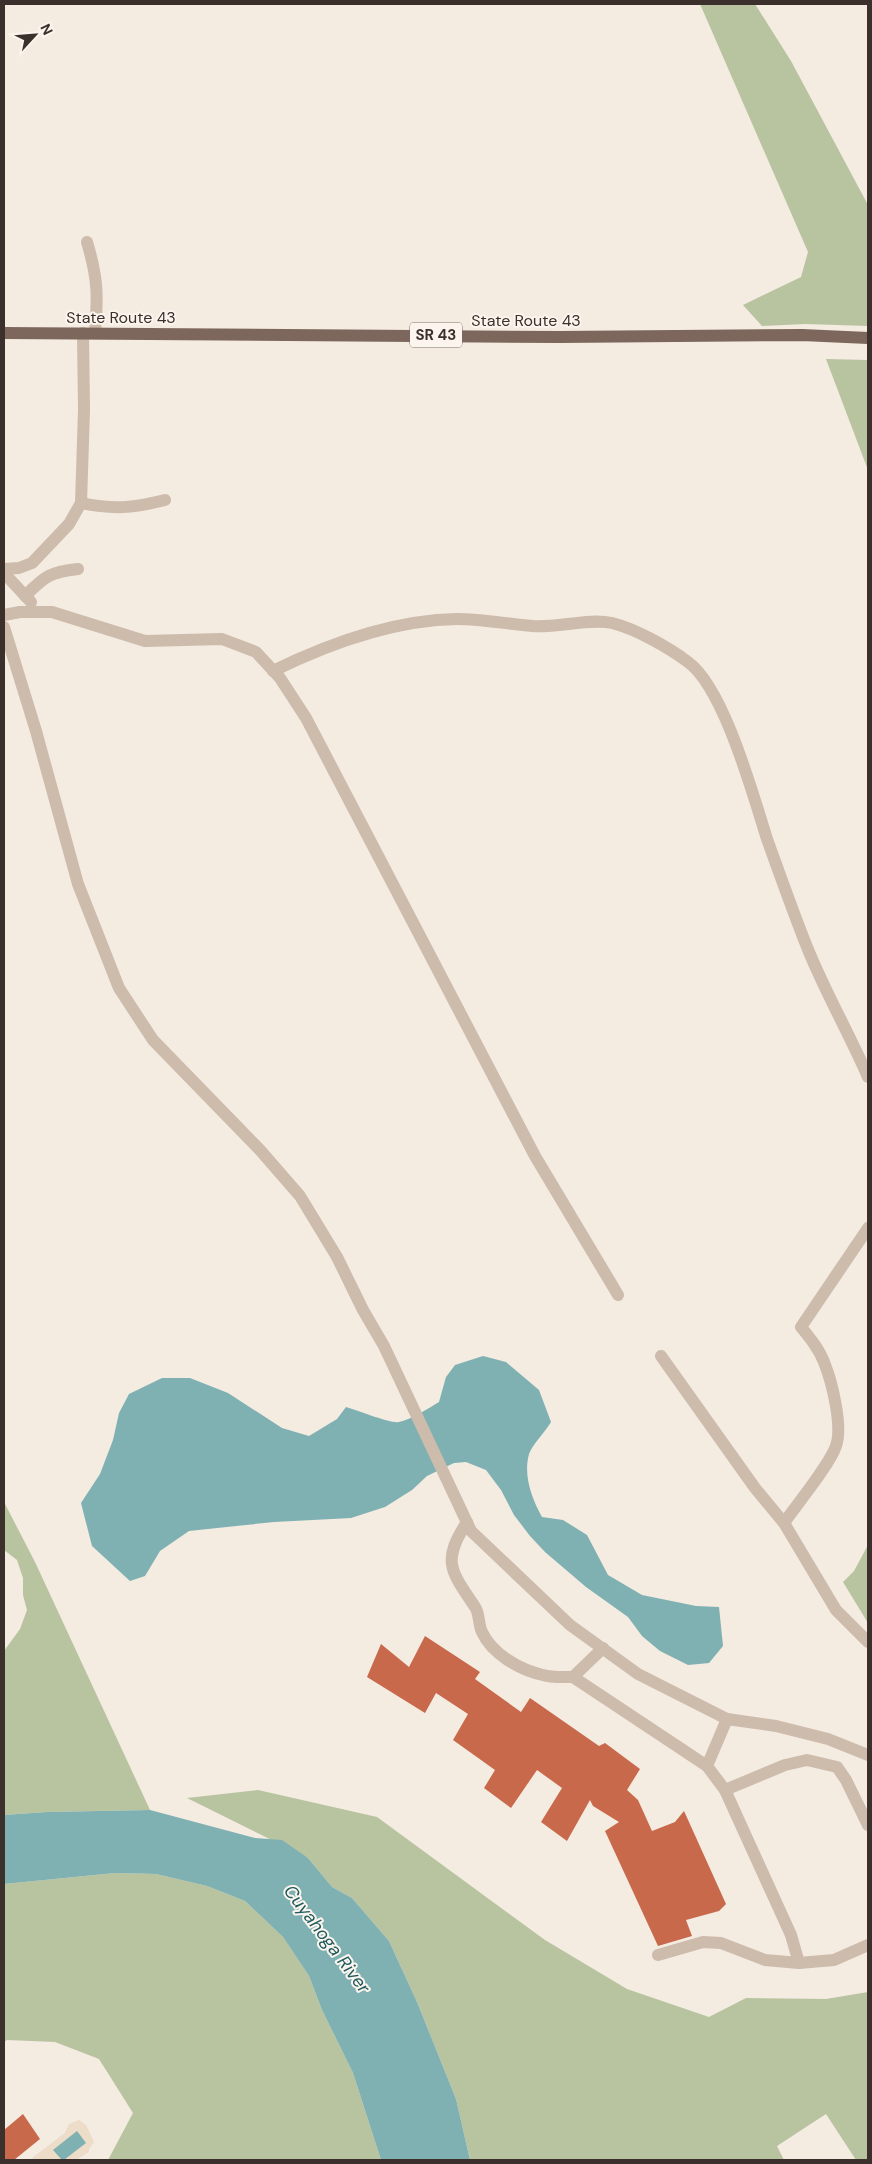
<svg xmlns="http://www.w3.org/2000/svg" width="872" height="2164" font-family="'DM Sans',sans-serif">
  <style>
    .green { fill: #b8c4a0 }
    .plaza { fill: #ecdcc8 }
    .water { fill: #7fb0b2 }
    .building { fill: #c8694b }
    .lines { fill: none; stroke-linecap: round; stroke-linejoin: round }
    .minor { stroke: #cdbbac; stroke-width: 12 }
    .major { stroke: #7d675c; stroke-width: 12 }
    .labels { text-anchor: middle; stroke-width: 4; stroke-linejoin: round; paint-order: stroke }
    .shield { fill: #fbf5ee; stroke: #756b66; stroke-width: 1 }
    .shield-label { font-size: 15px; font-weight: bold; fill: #3b302b }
    .street-label { font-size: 16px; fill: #3b302b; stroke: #fbf5ee }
    .water-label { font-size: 18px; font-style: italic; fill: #1f5a5e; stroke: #fbf5ee }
  </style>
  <rect width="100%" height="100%" fill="#f4ebe1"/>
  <!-- green -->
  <g class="green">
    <path d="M700 4H755L791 61 868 205V326L805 324 762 326 743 305 801 277 808 252Z"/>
    <path d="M826 359 868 360V470Z"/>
    <path d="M4 1502 35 1562 150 1810 47 1812 4 1815V1651L20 1629 27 1610 23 1595V1578L17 1560 4 1550Z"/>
    <path d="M868 1545V1623L843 1582 854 1571Z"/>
    <path d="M258 1790 377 1817 545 1940 627 1989 709 2017 746 1998 826 1999 868 1992V2160H856L826 2114 777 2146 784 2160H470L456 2099 417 2002 389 1941 352 1898 332 1887 308 1858 187 1798Z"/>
    <path d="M115 1873 156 1874 207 1886 245 1901 283 1937 309 1976 322 2010 353 2073 381 2160H108L133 2113 99 2059 55 2042 7 2040 4 2042V1884Z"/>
  </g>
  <!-- plaza -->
  <path class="plaza" d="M79 2120 86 2125 94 2142 89 2149V2152L76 2160H64L86 2143 54 2150 62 2160H33L32 2158 65 2133 69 2124Z"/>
  <!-- water -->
  <g class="water">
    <path d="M483 1356 506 1362 539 1390 551 1422C546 1431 532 1445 529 1454 523 1476 532 1499 542 1517L563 1520 587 1535 608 1575 642 1595 696 1606 719 1607 723 1646 709 1663 688 1665 660 1651 642 1636 628 1617 586 1587 545 1552 530 1536 514 1515 501 1490 486 1470 466 1462 454 1463 427 1476 412 1490 385 1507 351 1518 274 1522 189 1531 160 1551 145 1576 130 1581 92 1546 81 1503 100 1474 113 1440 119 1413 129 1394 162 1378H190L228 1393 282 1428 309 1436 337 1419 346 1407C357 1410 391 1424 399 1422 413 1419 427 1409 439 1402L446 1377 455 1365Z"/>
    <path d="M150 1810 255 1838 282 1840 308 1858 332 1887 352 1898 389 1941 417 2002 456 2099 470 2160H381L353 2073 322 2010 309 1976 283 1937 245 1901 207 1886 156 1874 115 1873 4 1884V1815L47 1812Z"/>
    <path d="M77 2131 86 2143 64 2160H62L53 2150Z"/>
  </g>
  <!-- building -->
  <g class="building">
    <path d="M425 1636 480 1672 475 1679 521 1712 530 1698 599 1746 605 1743 640 1769 627 1790 638 1800 652 1831 675 1822 684 1811 726 1904 719 1911 686 1920 692 1936 658 1946 605 1831 619 1822 593 1806 590 1800 567 1841 541 1822 562 1788 537 1770 511 1808 484 1788 495 1770 453 1740 468 1714 436 1693 425 1713 367 1677 381 1644 409 1667Z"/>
    <path d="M23 2114 40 2139 14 2160H4V2130Z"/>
  </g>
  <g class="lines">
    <!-- minor -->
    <g class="minor">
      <path d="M87 242C98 279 98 295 95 333"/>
      <path d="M81 503C114 510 133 508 165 500"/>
      <path d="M4 569 19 568 32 563 69 524 81 503 84 410 83 333"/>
      <path d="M4 573 31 602"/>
      <path d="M25 596C45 576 50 572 78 569"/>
      <path d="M4 615 20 612H52L145 641 222 639 256 652 280 678 306 718 535 1156 618 1295"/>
      <path d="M4 627 36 731 78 884 119 988 153 1040 260 1150 300 1196 337 1257 363 1310 384 1346 471 1531 570 1625 638 1674 727 1719 776 1726 828 1739 868 1755"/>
      <path d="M273 671C330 643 393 620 457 619 482 619 507 624 532 626 557 628 589 618 612 623 636 629 668 647 688 662 724 688 753 795 767 839 780 875 793 912 807 947 825 992 849 1033 868 1077"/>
      <path d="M868 1228 801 1327C810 1338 819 1349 824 1362 832 1382 843 1426 836 1446 829 1466 797 1504 784 1523L836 1610 868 1642"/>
      <path d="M661 1356 755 1488 784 1523"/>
      <path d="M467 1522C441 1562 451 1571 475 1607 480 1614 478 1624 482 1632 492 1654 520 1670 543 1675 552 1678 563 1677 573 1677L603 1648"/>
      <path d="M573 1677 707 1766"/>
      <path d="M727 1719 707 1766 725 1790 791 1935 799 1963"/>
      <path d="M725 1790 785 1765 807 1760 837 1767 846 1780 868 1825"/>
      <path d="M658 1955 703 1942 721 1943 765 1960 799 1963 834 1960 868 1945"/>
    </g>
    <!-- major -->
    <path class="major" d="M4 333 559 337 802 335 868 338"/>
  </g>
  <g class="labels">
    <!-- shield labels -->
    <rect class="shield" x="410" y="322.5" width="52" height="25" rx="4"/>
    <g class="shield-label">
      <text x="436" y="340">SR 43</text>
    </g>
    <!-- street labels -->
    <g class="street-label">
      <text x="121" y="323">State Route 43</text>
      <text x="526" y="326">State Route 43</text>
    </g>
    <!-- water labels -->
    <g class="water-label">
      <text transform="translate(327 1939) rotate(53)" y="6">Cuyahoga River</text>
    </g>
  </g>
  <!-- border -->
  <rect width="872" height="2164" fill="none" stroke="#3b302b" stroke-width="10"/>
  <!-- north arrow -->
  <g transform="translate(35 35) rotate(64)" stroke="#fbf5ee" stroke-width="4" paint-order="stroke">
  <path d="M0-4L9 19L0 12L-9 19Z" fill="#3b302b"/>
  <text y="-8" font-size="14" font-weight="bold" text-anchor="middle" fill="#3b302b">N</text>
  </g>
</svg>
